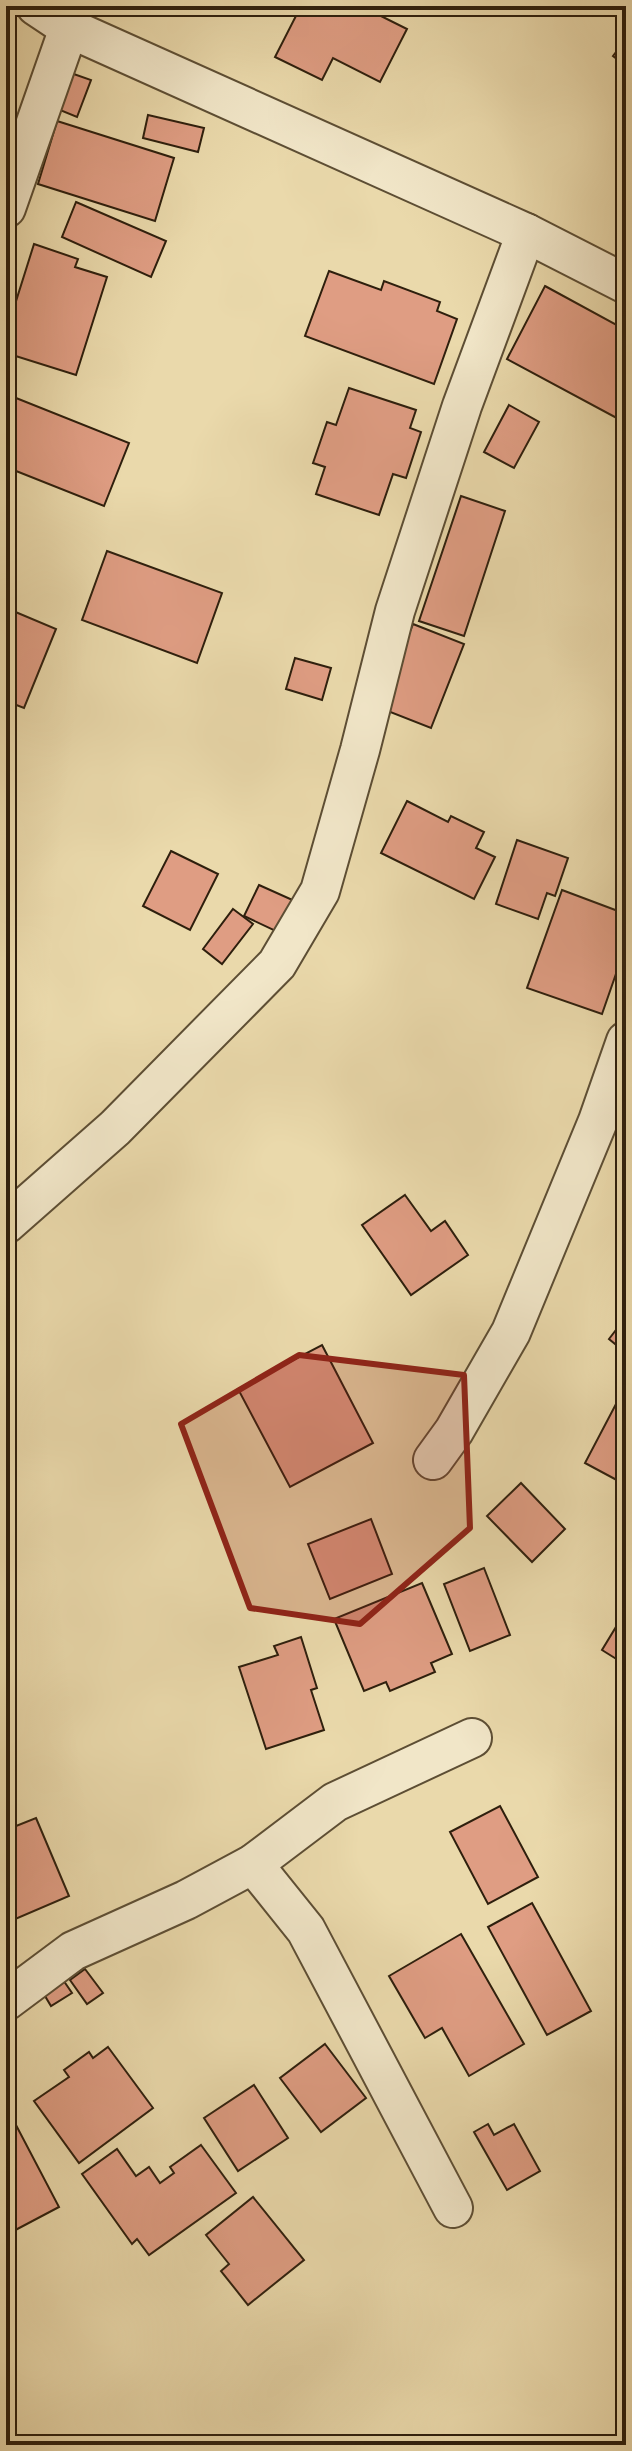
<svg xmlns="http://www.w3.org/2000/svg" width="632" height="2451" font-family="'IM FELL French Canon',serif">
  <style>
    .building { fill: #df9d83; stroke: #2e1f0d; stroke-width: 2 }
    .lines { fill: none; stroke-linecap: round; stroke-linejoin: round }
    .street-casing { stroke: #5d4e34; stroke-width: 42 }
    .street { stroke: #f1e6c8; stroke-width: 38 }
    .marked { fill: #8f2418; fill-opacity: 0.2; stroke: #8f2418; stroke-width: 6; stroke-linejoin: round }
  </style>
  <rect width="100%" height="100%" fill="#ead9ab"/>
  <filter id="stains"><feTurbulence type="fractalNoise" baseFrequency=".0025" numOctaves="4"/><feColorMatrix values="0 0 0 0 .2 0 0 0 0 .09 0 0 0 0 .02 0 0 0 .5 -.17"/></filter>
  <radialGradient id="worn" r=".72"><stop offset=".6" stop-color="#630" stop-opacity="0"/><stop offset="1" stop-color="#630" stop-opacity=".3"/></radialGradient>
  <!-- building -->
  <g class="building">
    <path d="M301 6H361L407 29 380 82 333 58 322 80 275 57Z"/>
    <path d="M626 39V66L613 56Z"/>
    <path d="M68 72 91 80 77 117 55 108Z"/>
    <path d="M148 115 204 128 198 152 143 138Z"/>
    <path d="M57 121 174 158 155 221 38 184Z"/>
    <path d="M76 202 166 241 151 277 62 237Z"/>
    <path d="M34 244 78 259 75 267 107 277 76 375 6 353V333Z"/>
    <path d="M329 271 381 290 384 281 440 302 437 311 457 319 434 384 305 336Z"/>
    <path d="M545 286 626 330V423L507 359Z"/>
    <path d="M349 388 416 410 410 428 421 432 406 478 393 474 379 515 316 494 325 467 313 463 327 422 336 425Z"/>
    <path d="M6 394 129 443 104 506 6 467Z"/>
    <path d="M509 405 539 422 514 468 484 452Z"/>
    <path d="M461 496 505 511 464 636 419 621Z"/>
    <path d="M107 551 222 593 197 663 82 620Z"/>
    <path d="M6 608 56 629 24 708 6 701Z"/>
    <path d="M413 624 464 644 431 728 380 708Z"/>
    <path d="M295 658 331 668 322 700 286 689Z"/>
    <path d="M407 801 448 822 451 816 484 832 476 848 495 857 474 899 381 853Z"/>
    <path d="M517 840 568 858 555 896 547 893 538 919 496 904Z"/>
    <path d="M171 851 218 874 190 930 143 906Z"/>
    <path d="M259 885 297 902 282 934 244 916Z"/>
    <path d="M562 890 626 914V945L602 1014 527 988Z"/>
    <path d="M233 909 253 924 222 964 203 949Z"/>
    <path d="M405 1195 431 1231 445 1221 468 1255 411 1295 362 1225Z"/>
    <path d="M626 1317V1353L609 1339Z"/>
    <path d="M322 1345 373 1443 290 1487 238 1389Z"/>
    <path d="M626 1385V1485L585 1463Z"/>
    <path d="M521 1483 565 1529 532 1562 487 1516Z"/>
    <path d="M371 1519 392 1574 330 1599 308 1544Z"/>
    <path d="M484 1568 510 1635 470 1651 444 1584Z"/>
    <path d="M422 1583 452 1654 431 1663 435 1672 390 1691 386 1682 364 1691 334 1619Z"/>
    <path d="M622 1617 626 1620V1665L602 1650Z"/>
    <path d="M301 1637 317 1688 311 1690 324 1730 266 1749 239 1667 278 1655 274 1646Z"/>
    <path d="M500 1806 538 1877 488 1904 450 1832Z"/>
    <path d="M36 1818 69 1896 6 1923V1830Z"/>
    <path d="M532 1903 591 2011 547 2035 488 1927Z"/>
    <path d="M461 1934 524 2044 469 2076 442 2028 425 2038 389 1976Z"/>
    <path d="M85 1969 103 1993 87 2004 70 1980Z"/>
    <path d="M59 1974 72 1993 51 2006 39 1986Z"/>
    <path d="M325 2044 366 2098 321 2132 280 2078Z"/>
    <path d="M108 2047 153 2108 79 2163 34 2101 69 2077 64 2070 89 2052 93 2058Z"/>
    <path d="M254 2085 288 2138 238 2171 204 2118Z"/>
    <path d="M6 2106 59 2207 6 2235Z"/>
    <path d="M488 2124 494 2135 514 2124 540 2171 507 2190 474 2132Z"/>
    <path d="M201 2145 236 2193 149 2255 137 2239 132 2244 82 2174 117 2149 136 2176 149 2167 160 2183 174 2173 170 2167Z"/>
    <path d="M253 2197 304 2260 248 2305 221 2271 229 2264 206 2235Z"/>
  </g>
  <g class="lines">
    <defs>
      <g id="street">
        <path d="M36 6 69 28 526 233 626 284"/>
        <path d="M6 208 69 28"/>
        <path d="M6 1224 115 1128 277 964 320 891 360 750 395 611 462 406 526 233"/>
        <path d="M433 1460 454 1431 511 1332 598 1121 626 1041"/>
        <path d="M253 1864 306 1930 453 2208"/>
        <path d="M6 2001 73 1951 186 1900 253 1864 335 1802 472 1738"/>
      </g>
    </defs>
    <!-- street casing -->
    <use href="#street" class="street-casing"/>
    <!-- street -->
    <use href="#street" class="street"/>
  </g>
  <!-- marked area -->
  <path class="marked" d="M299 1355 464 1375 470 1528 360 1624 250 1608 181 1424Z"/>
  <!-- margin -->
  <rect width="632" height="2451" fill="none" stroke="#ead9ab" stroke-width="32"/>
  <rect x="8" y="8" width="616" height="2435" fill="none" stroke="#2e1f0d" stroke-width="4"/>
  <rect x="16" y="16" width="600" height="2419" fill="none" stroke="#2e1f0d" stroke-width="2"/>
  <rect width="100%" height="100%" filter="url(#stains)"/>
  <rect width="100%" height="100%" fill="url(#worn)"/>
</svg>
